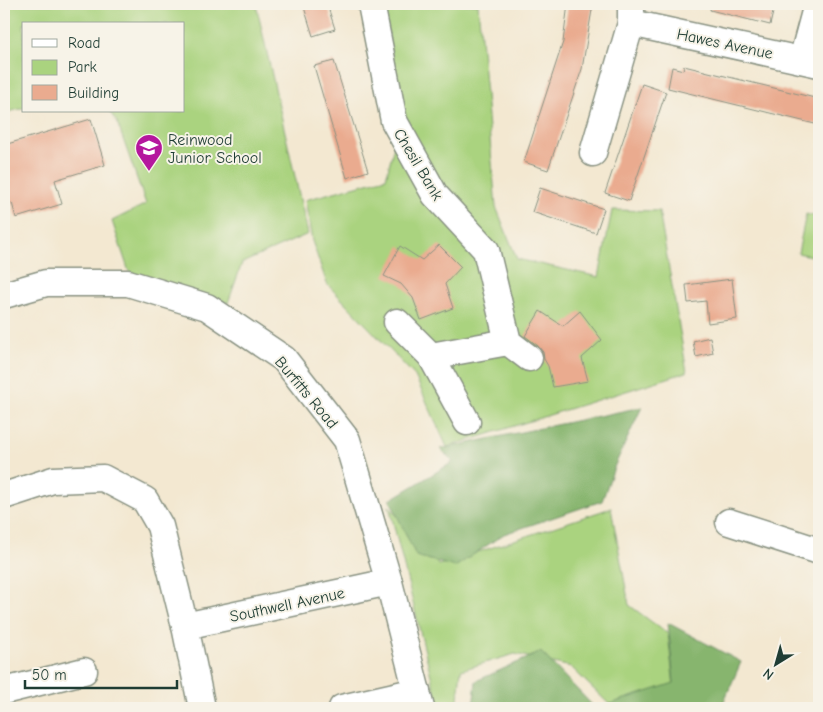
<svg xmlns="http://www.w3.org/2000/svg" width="823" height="712" font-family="'Comic Neue',sans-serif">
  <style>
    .green { fill: #aad37f; stroke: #64885a }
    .forest { fill: #87b56e; stroke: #537951 }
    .building { fill: #eaab8f }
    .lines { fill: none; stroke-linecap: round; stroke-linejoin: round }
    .minor-casing { stroke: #899282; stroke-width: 29 }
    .minor { stroke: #fff; stroke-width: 26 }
    .labels { text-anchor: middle; stroke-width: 4; stroke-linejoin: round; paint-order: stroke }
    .street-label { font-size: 16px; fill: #1f3d34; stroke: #f7f3e8 }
    .poi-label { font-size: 16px; fill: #1f3d34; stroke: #f7f3e8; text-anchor: start }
  </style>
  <rect width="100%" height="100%" fill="#f7f3e8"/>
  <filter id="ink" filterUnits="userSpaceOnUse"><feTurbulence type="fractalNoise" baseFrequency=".02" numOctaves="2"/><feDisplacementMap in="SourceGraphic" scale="10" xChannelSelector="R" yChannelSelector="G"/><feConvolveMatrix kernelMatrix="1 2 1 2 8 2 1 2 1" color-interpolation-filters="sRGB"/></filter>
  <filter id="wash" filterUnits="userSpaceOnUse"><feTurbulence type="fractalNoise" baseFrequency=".0096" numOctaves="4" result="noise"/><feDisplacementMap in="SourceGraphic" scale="20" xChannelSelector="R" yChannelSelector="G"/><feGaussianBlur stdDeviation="1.12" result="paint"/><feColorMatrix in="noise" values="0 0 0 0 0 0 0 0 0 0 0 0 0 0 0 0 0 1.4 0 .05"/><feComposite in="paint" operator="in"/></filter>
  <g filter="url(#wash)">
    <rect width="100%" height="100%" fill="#f3e8d1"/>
    <!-- green -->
    <g class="green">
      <path d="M4 4H256L308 234 242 263 228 303 129 272 112 221 146 204 117 122 109 111H184V24H24V108L4 113Z"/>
      <path d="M383 4H478L496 207 517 259 599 277 612 210 659 211 687 372 447 447 415 376 327 284 312 241 305 200 386 178 402 113Z"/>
      <path d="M806 214 819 217V258L798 253Z"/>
      <path d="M389 506 439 565 611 508 629 605 668 634 675 696 613 708 571 667 515 654 461 670 457 708H439Z"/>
    </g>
    <!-- forest -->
    <g class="forest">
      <path d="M642 407 615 465 602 501 504 534 455 567 416 556 390 500 453 462 440 449Z"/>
      <path d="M668 623 741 662 721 708H597L674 683Z"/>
      <path d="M541 652 595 708H473L476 681Z"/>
    </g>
    <g id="blocks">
      <!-- building -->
      <g class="building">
        <path d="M303 4H327L335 29 313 36Z"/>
        <path d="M568 4H593L582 69 548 170 524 162 563 42Z"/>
        <path d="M711 4H775L770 25 710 10Z"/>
        <path d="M334 61 368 171 347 178 314 66Z"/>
        <path d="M684 66 819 99V125L668 88 672 67 683 70Z"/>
        <path d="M642 84 666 92 629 201 605 193Z"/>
        <path d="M91 119 105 165 55 180 62 204 16 218 12 203 4 206V145Z"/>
        <path d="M540 188 604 209 596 233 532 212Z"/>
        <path d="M439 245 461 267 445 284 453 308 421 320 413 298 401 284 384 276 400 246 422 260Z"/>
        <path d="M732 279 737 319 708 323 706 301 688 303 686 285Z"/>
        <path d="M540 311 563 326 580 311 602 340 582 358 588 381 553 387 548 366 544 359 543 352 538 346 525 336Z"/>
        <path d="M710 337 713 353 696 357 693 341Z"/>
      </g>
    </g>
  </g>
  <g filter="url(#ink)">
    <use href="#blocks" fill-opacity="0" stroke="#899282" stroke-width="1"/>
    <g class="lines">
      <defs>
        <g id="minor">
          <path d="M371 4 394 121 435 195 486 250 508 342 529 358"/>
          <path d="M631 23 819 64"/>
          <path d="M802 60 817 4"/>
          <path d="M593 153 631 23V4"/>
          <path d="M4 295 46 283H128L207 307 284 359 347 440 389 582 421 708"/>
          <path d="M397 322 431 356 467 422"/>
          <path d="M431 356 508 342"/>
          <path d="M4 496 53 480 103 478 145 500 160 526 185 626 202 708"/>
          <path d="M729 522 819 551"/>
          <path d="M185 626 389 582"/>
          <path d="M4 691 84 671"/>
          <path d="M342 708 417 691"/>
        </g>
      </defs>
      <!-- minor casing -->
      <use href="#minor" class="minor-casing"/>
      <!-- minor -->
      <use href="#minor" class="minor"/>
    </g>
  </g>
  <!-- icons -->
  <defs>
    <symbol id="school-pin" viewBox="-11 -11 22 30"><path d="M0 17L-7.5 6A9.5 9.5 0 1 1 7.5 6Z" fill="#b5179e" stroke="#f7f3e8"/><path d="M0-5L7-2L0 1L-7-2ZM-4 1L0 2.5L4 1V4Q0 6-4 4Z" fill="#fff"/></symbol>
  </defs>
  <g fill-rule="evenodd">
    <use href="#school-pin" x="133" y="132" width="32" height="43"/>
  </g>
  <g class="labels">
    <!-- street labels -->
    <g class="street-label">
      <text transform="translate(725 43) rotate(12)" y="6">Hawes Avenue</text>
      <text transform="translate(419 164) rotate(59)" y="6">Chesil Bank</text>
      <text transform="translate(307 392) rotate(50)" y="6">Burfitts Road</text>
      <text transform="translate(287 604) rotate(-12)" y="6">Southwell Avenue</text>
    </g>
    <!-- poi labels -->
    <g class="poi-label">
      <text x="168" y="145">Reinwood<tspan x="168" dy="18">Junior School</tspan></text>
    </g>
  </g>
  <!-- margin -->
  <rect width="823" height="712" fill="none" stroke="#f7f3e8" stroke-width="20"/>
  <!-- legend -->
  <rect x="22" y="22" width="162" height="90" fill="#f7f3e8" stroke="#a1aaa0"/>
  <rect x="32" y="39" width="25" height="8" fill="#ffffff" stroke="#a1aaa0"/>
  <text x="68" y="48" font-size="15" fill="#1f3d34">Road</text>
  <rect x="32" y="60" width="25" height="15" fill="#aad37f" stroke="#a1aaa0"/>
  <text x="68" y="72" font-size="15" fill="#1f3d34">Park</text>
  <rect x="32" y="85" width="25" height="15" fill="#eaab8f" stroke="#a1aaa0"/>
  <text x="68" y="98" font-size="15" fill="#1f3d34">Building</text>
  <!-- north arrow -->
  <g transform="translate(776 664) rotate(217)" stroke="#f7f3e8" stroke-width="4" paint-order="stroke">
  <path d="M0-4L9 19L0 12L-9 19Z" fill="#1f3d34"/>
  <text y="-8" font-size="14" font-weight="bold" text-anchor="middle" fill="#1f3d34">N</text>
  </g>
  <!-- scale -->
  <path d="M25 680v8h152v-8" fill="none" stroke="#1f3d34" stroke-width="2.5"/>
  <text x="32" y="680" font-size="15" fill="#1f3d34" stroke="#f7f3e8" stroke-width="4" paint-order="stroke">50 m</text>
</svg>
